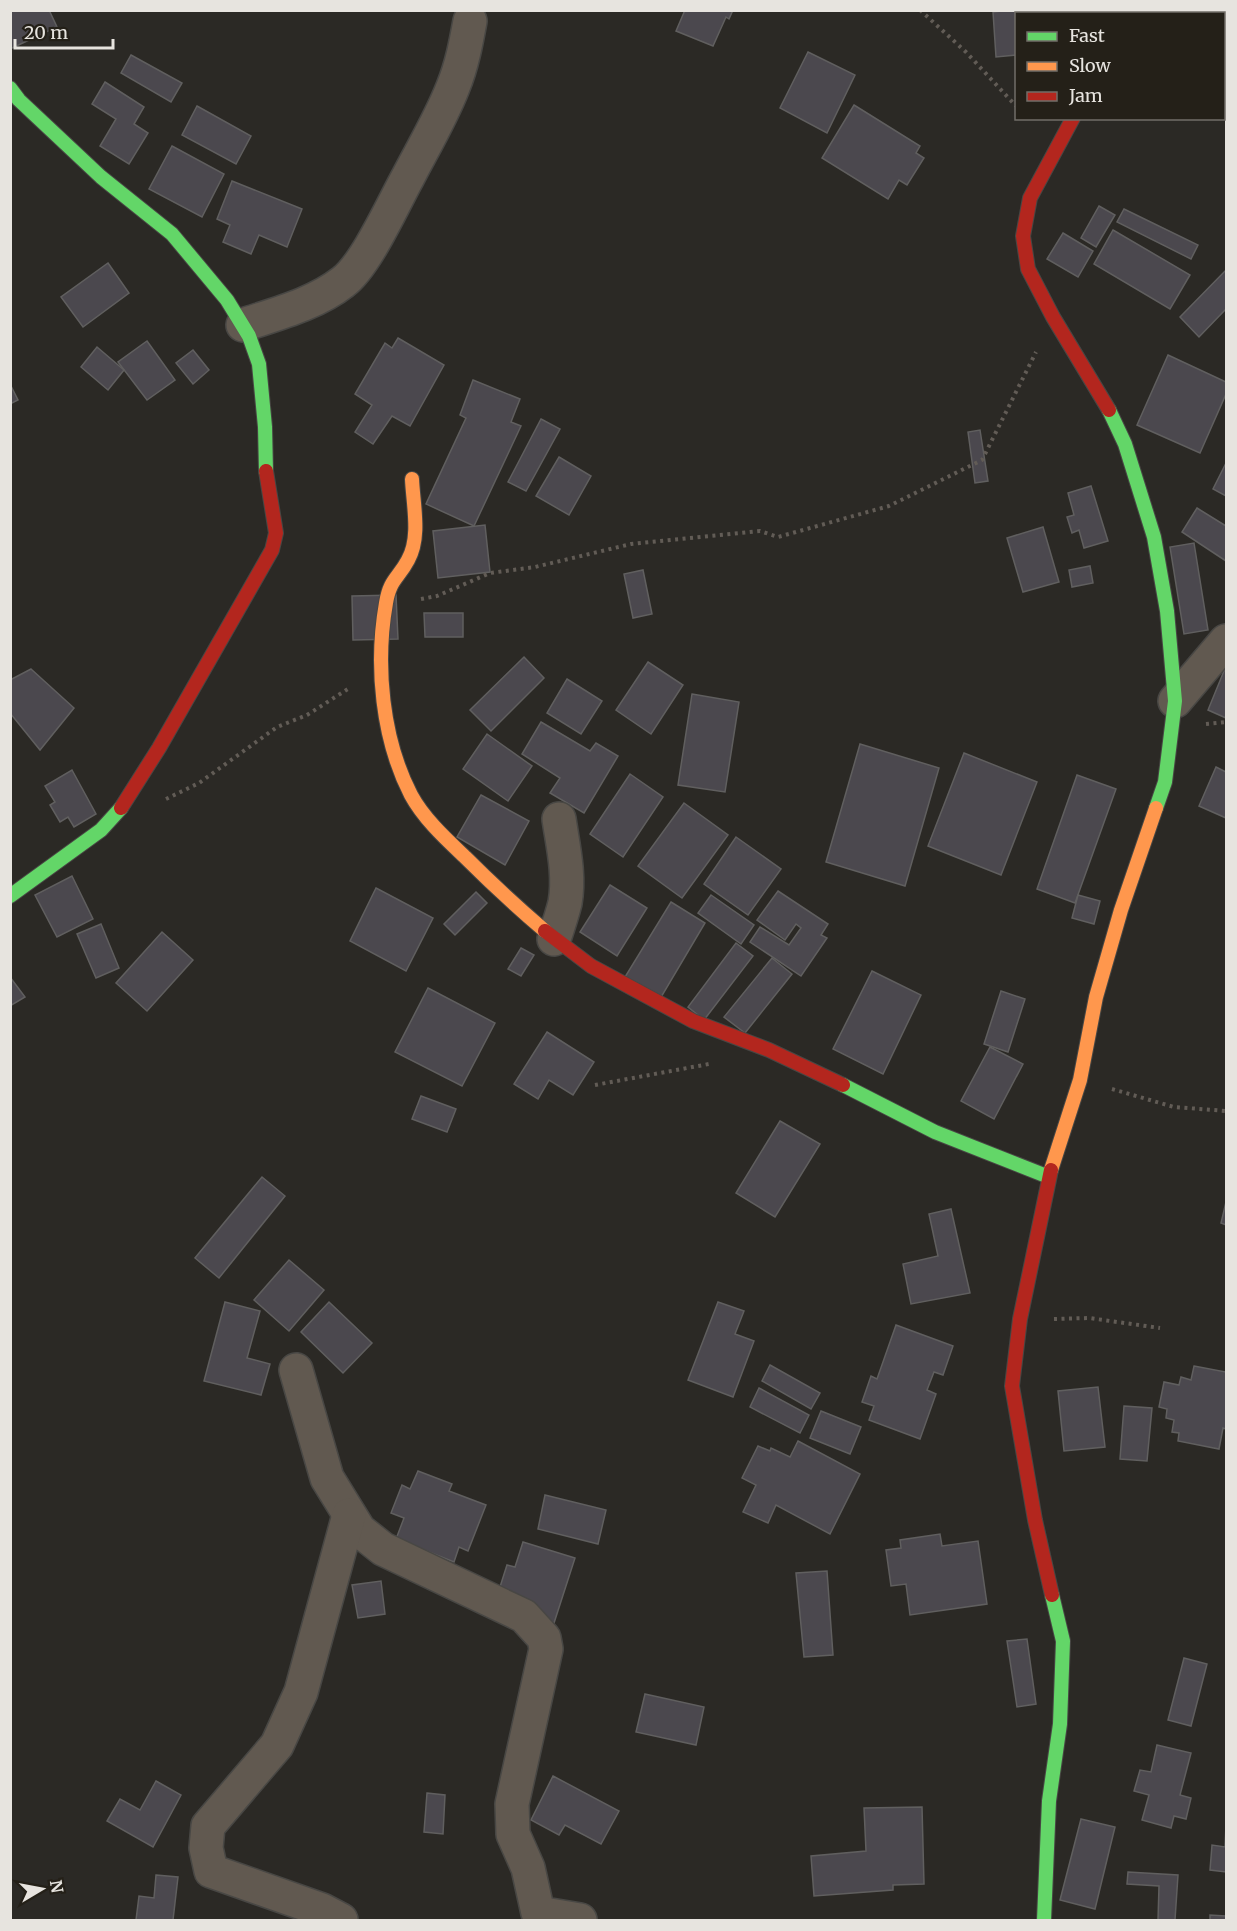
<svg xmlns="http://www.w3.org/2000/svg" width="1237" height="1931" font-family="Merriweather,serif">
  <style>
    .building { fill: #4b484e; stroke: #605f5f; stroke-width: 1.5 }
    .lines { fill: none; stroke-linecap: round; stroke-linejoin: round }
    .street-casing { stroke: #484744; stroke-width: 36 }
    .fast-casing { stroke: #484744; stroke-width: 16 }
    .slow-casing { stroke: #484744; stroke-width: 16 }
    .jam-casing { stroke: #484744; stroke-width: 16 }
    .path { stroke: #625c56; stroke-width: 4; stroke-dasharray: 3 4.5; stroke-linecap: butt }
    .street { stroke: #615950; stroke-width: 33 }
    .fast { stroke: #63d668; stroke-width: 14 }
    .slow { stroke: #ff974d; stroke-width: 14 }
    .jam { stroke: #b3261e; stroke-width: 14 }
  </style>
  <rect width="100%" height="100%" fill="#2b2925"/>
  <!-- building -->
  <g class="building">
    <path d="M10 10H49L57 27 10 49Z"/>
    <path d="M685 10H733L729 19 726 17 713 46 676 31Z"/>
    <path d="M1010 10H1050V14H1016V55L996 57 993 12Z"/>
    <path d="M808 52 855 75 827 133 780 108Z"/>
    <path d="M131 55 182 83 171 102 121 73Z"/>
    <path d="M105 82 144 107 134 124 148 133 129 164 100 146 116 119 92 104Z"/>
    <path d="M854 105 920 146 916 153 924 158 907 185 899 180 888 199 822 158Z"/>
    <path d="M197 106 251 136 236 164 182 135Z"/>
    <path d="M172 146 224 174 202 217 149 189Z"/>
    <path d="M232 181 302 209 287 247 259 235 251 254 223 242 230 225 217 219Z"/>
    <path d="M1099 206 1115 215 1096 247 1081 238Z"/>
    <path d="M1124 209 1198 245 1191 259 1117 222Z"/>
    <path d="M1113 230 1190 275 1170 309 1094 264Z"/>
    <path d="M1063 233 1093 251 1078 277 1047 259Z"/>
    <path d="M108 263 129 293 83 327 61 297Z"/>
    <path d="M1226 270V309L1199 337 1180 317Z"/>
    <path d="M398 338 444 365 410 426 392 416 373 444 355 432 372 405 355 394 385 343 392 348Z"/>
    <path d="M147 341 175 380 147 400 118 362Z"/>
    <path d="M97 347 124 370 108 390 81 367Z"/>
    <path d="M193 350 209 370 193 384 176 363Z"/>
    <path d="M1168 355 1226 382V394L1200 453 1137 425Z"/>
    <path d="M473 380 520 399 511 422 521 426 474 526 426 504 466 418 460 415Z"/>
    <path d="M10 384 18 400 10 404Z"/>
    <path d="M541 419 560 429 526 491 508 482Z"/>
    <path d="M980 430 988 481 975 483 968 432Z"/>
    <path d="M559 457 591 476 569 515 536 496Z"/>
    <path d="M1226 463V496L1213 489Z"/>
    <path d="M1091 486 1108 541 1084 548 1079 530 1072 533 1067 517 1074 515 1068 493Z"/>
    <path d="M1197 508 1226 526V561L1182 532Z"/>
    <path d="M485 525 490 572 438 578 433 531Z"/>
    <path d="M1043 527 1059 582 1023 592 1007 538Z"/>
    <path d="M1194 543 1208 630 1184 634 1170 547Z"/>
    <path d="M1090 566 1093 583 1072 587 1069 570Z"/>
    <path d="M643 570 652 614 633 618 624 574Z"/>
    <path d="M396 595 398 639 353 640 352 596Z"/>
    <path d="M424 613H463V637H425Z"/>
    <path d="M524 657 544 678 491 731 470 710Z"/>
    <path d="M648 662 683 685 651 734 616 710Z"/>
    <path d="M1226 666V718L1208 710Z"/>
    <path d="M31 669 74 708 40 750 10 713V680Z"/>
    <path d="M567 679 602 701 581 734 547 713Z"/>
    <path d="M692 694 739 702 725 792 678 785Z"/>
    <path d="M541 722 590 751 596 743 618 756 584 813 550 793 560 778 522 754Z"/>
    <path d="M487 734 532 766 508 801 463 769Z"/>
    <path d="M860 744 939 768 905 886 826 862Z"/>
    <path d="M964 753 1037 782 1001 875 928 846Z"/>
    <path d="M1216 767 1226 772V818L1199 806Z"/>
    <path d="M72 770 96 814 74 827 68 817 60 822 50 805 55 802 45 786Z"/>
    <path d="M630 774 663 797 623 857 590 834Z"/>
    <path d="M1077 775 1116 789 1075 903 1037 889Z"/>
    <path d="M481 795 529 821 505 865 457 837Z"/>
    <path d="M684 803 728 835 682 898 638 866Z"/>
    <path d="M736 837 781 869 748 915 704 884Z"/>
    <path d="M72 876 93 919 57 937 35 895Z"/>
    <path d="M610 885 647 908 617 956 580 932Z"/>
    <path d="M376 888 433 918 406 971 350 941Z"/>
    <path d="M778 891 828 924 821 935 827 938 801 976 750 942 760 927 789 945 801 928 796 924 785 940 757 920Z"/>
    <path d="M476 892 487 903 455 935 444 924Z"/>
    <path d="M711 895 754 925 741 944 698 913Z"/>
    <path d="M1078 895 1100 901 1094 924 1072 918Z"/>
    <path d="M671 902 705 923 660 999 625 977Z"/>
    <path d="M101 924 119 968 96 978 77 934Z"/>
    <path d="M162 932 193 960 147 1011 116 983Z"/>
    <path d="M736 943 753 956 704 1020 688 1007Z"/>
    <path d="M521 948 534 955 521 976 508 969Z"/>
    <path d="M772 958 792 974 745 1033 724 1017Z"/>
    <path d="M872 971 921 995 883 1074 833 1049Z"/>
    <path d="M10 977 25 997 10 1006Z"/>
    <path d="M428 988 495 1023 462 1086 395 1052Z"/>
    <path d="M1001 991 1025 999 1008 1052 984 1044Z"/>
    <path d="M547 1032 594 1062 573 1095 549 1080 538 1099 514 1084Z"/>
    <path d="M990 1047 1023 1064 994 1119 961 1101Z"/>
    <path d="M421 1096 456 1109 447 1132 412 1119Z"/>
    <path d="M780 1121 820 1144 775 1217 736 1193Z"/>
    <path d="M262 1177 285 1196 219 1278 195 1258Z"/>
    <path d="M1226 1202V1225L1221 1223Z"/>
    <path d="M951 1209 970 1293 911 1304 903 1264 938 1256 929 1214Z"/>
    <path d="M289 1260 324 1290 289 1331 254 1300Z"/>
    <path d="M225 1302 260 1311 247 1358 270 1364 261 1395 204 1381Z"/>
    <path d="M329 1302 372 1343 343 1373 301 1332Z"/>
    <path d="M718 1302 744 1311 735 1334 754 1341 733 1397 688 1380Z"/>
    <path d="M896 1325 953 1346 943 1375 934 1372 927 1390 936 1394 920 1439 869 1420 874 1406 862 1402 871 1376 877 1379Z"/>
    <path d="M770 1365 820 1393 811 1409 762 1381Z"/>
    <path d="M1194 1366 1226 1372V1429L1223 1428 1219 1449 1178 1441 1179 1433 1172 1432 1174 1420 1166 1418 1167 1409 1159 1407 1164 1382 1179 1385 1181 1377 1191 1380Z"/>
    <path d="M1098 1387 1105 1447 1064 1451 1058 1391Z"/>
    <path d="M759 1388 809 1415 800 1433 750 1407Z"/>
    <path d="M1124 1406 1152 1408 1147 1461 1120 1459Z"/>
    <path d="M821 1411 861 1427 850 1454 810 1438Z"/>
    <path d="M798 1441 860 1474 830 1534 776 1505 768 1523 743 1512 756 1485 742 1478 758 1446 770 1451 771 1448 790 1457Z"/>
    <path d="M418 1471 452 1484 449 1491 486 1505 468 1551 459 1547 454 1562 396 1539 404 1518 391 1513 402 1485 410 1489Z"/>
    <path d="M545 1495 606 1510 598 1544 538 1529Z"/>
    <path d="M940 1534 942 1546 978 1541 987 1604 910 1615 906 1584 891 1586 886 1550 901 1548 900 1540Z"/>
    <path d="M523 1542 575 1558 554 1623 536 1618 499 1590 507 1565 515 1567Z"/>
    <path d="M827 1571 833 1655 804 1657 796 1573Z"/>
    <path d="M381 1581 385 1614 358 1618 352 1585Z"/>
    <path d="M1027 1639 1036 1704 1017 1707 1007 1641Z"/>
    <path d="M1184 1658 1207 1664 1191 1726 1168 1720Z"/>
    <path d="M645 1694 704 1707 696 1745 636 1732Z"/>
    <path d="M1157 1745 1191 1753 1180 1795 1191 1798 1186 1819 1174 1816 1171 1828 1142 1820 1149 1795 1134 1791 1140 1770 1151 1772Z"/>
    <path d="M553 1776 619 1811 601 1844 565 1825 559 1835 531 1820Z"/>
    <path d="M156 1781 181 1795 153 1847 107 1821 120 1799 140 1810Z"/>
    <path d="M427 1793 445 1795 443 1834 424 1832Z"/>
    <path d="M922 1807 924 1884 893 1885V1890L814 1896 811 1856 866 1851 864 1808Z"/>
    <path d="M1081 1819 1115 1827 1095 1909 1060 1900Z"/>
    <path d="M1226 1825V1872L1210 1870 1212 1845 1225 1847Z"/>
    <path d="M1128 1872 1178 1875 1175 1920H1158L1159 1886 1127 1884Z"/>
    <path d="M156 1875 178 1877 173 1920H136L139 1896 154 1898Z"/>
    <path d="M1226 1908V1920H1210V1915L1226 1916Z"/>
  </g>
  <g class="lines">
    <defs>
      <g id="street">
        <path d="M1129 14 1130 10"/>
        <path d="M243 325C276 314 315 304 343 282 366 265 393 204 408 177 423 148 441 118 453 87 462 65 466 43 470 21"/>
        <path d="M1175 701 1226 641"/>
        <path d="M554 939C558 927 562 915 565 903 570 875 563 846 559 819"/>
        <path d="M296 1370 327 1478 359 1530 383 1549 524 1616 544 1638 546 1649 512 1804 513 1834 528 1868 538 1913 580 1920"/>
        <path d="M341 1920 322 1910 211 1871 206 1848 208 1826 277 1745 301 1692 349 1515"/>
      </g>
      <g id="fast">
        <path d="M10 88 19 100 101 177 172 234 227 300 249 336 259 364 265 427 266 471"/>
        <path d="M1109 410 1125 444 1154 537 1167 611 1175 701 1165 782 1156 808"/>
        <path d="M10 896 101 830 121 808"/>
        <path d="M843 1085 935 1132 1049 1177"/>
        <path d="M1044 1920 1049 1801 1060 1724 1063 1641 1052 1595"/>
      </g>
      <g id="slow">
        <path d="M412 479C413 504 421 537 408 560 398 579 390 579 386 603 375 665 382 739 411 795 424 819 446 839 465 857 491 883 517 907 545 931"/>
        <path d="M1051 1170 1080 1080 1096 997 1121 910 1156 808"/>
      </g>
      <g id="jam">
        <path d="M1073 118 1030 198 1023 236 1028 269 1053 317 1109 410"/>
        <path d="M121 808 159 748 272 550 276 533 266 471"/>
        <path d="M545 931 591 966 693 1021 769 1050 843 1085"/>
        <path d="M1051 1170 1020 1319 1012 1386 1035 1520 1052 1595"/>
      </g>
    </defs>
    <!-- street casing -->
    <use href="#street" class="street-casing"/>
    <!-- fast casing -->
    <use href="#fast" class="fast-casing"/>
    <!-- slow casing -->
    <use href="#slow" class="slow-casing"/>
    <!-- jam casing -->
    <use href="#jam" class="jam-casing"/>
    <!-- path -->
    <g class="path">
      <path d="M920 10 966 52 1016 106"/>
      <path d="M421 599 437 596 490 573 535 567 631 544 760 531 778 537 889 506 982 460 1036 352"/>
      <path d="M1206 724 1226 722"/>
      <path d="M166 799 199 783 277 727 307 715 351 687"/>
      <path d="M595 1085 709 1064"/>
      <path d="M1112 1089 1174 1107 1226 1111"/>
      <path d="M1054 1319 1089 1318 1160 1328"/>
    </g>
    <!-- street -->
    <use href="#street" class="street"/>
    <!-- fast -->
    <use href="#fast" class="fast"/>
    <!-- slow -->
    <use href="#slow" class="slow"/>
    <!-- jam -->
    <use href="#jam" class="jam"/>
  </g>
  <!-- border -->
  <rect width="1237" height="1931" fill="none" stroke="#e7e4df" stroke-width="24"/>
  <!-- legend -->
  <rect x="1015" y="12" width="210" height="108" fill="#242018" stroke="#726e68" stroke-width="1.5"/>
  <rect x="1027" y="32" width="30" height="9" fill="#63d668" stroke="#726e68" stroke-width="1.5"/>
  <text x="1069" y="42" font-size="18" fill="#e7e4df">Fast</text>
  <rect x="1027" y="62" width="30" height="9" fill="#ff974d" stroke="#726e68" stroke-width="1.5"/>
  <text x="1069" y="72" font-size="18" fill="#e7e4df">Slow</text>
  <rect x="1027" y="92" width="30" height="9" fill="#b3261e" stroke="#726e68" stroke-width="1.5"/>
  <text x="1069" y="102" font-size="18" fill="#e7e4df">Jam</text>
  <!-- north arrow -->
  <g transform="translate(42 1889) rotate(80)" stroke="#242018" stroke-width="4.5" paint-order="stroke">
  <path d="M0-4.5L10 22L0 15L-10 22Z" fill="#e7e4df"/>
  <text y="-9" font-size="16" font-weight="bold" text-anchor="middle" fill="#e7e4df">N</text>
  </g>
  <!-- scale -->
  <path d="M15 39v9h98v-9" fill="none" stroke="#e7e4df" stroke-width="3"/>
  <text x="24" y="39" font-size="18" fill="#e7e4df" stroke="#242018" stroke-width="4.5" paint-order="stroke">20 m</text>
</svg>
